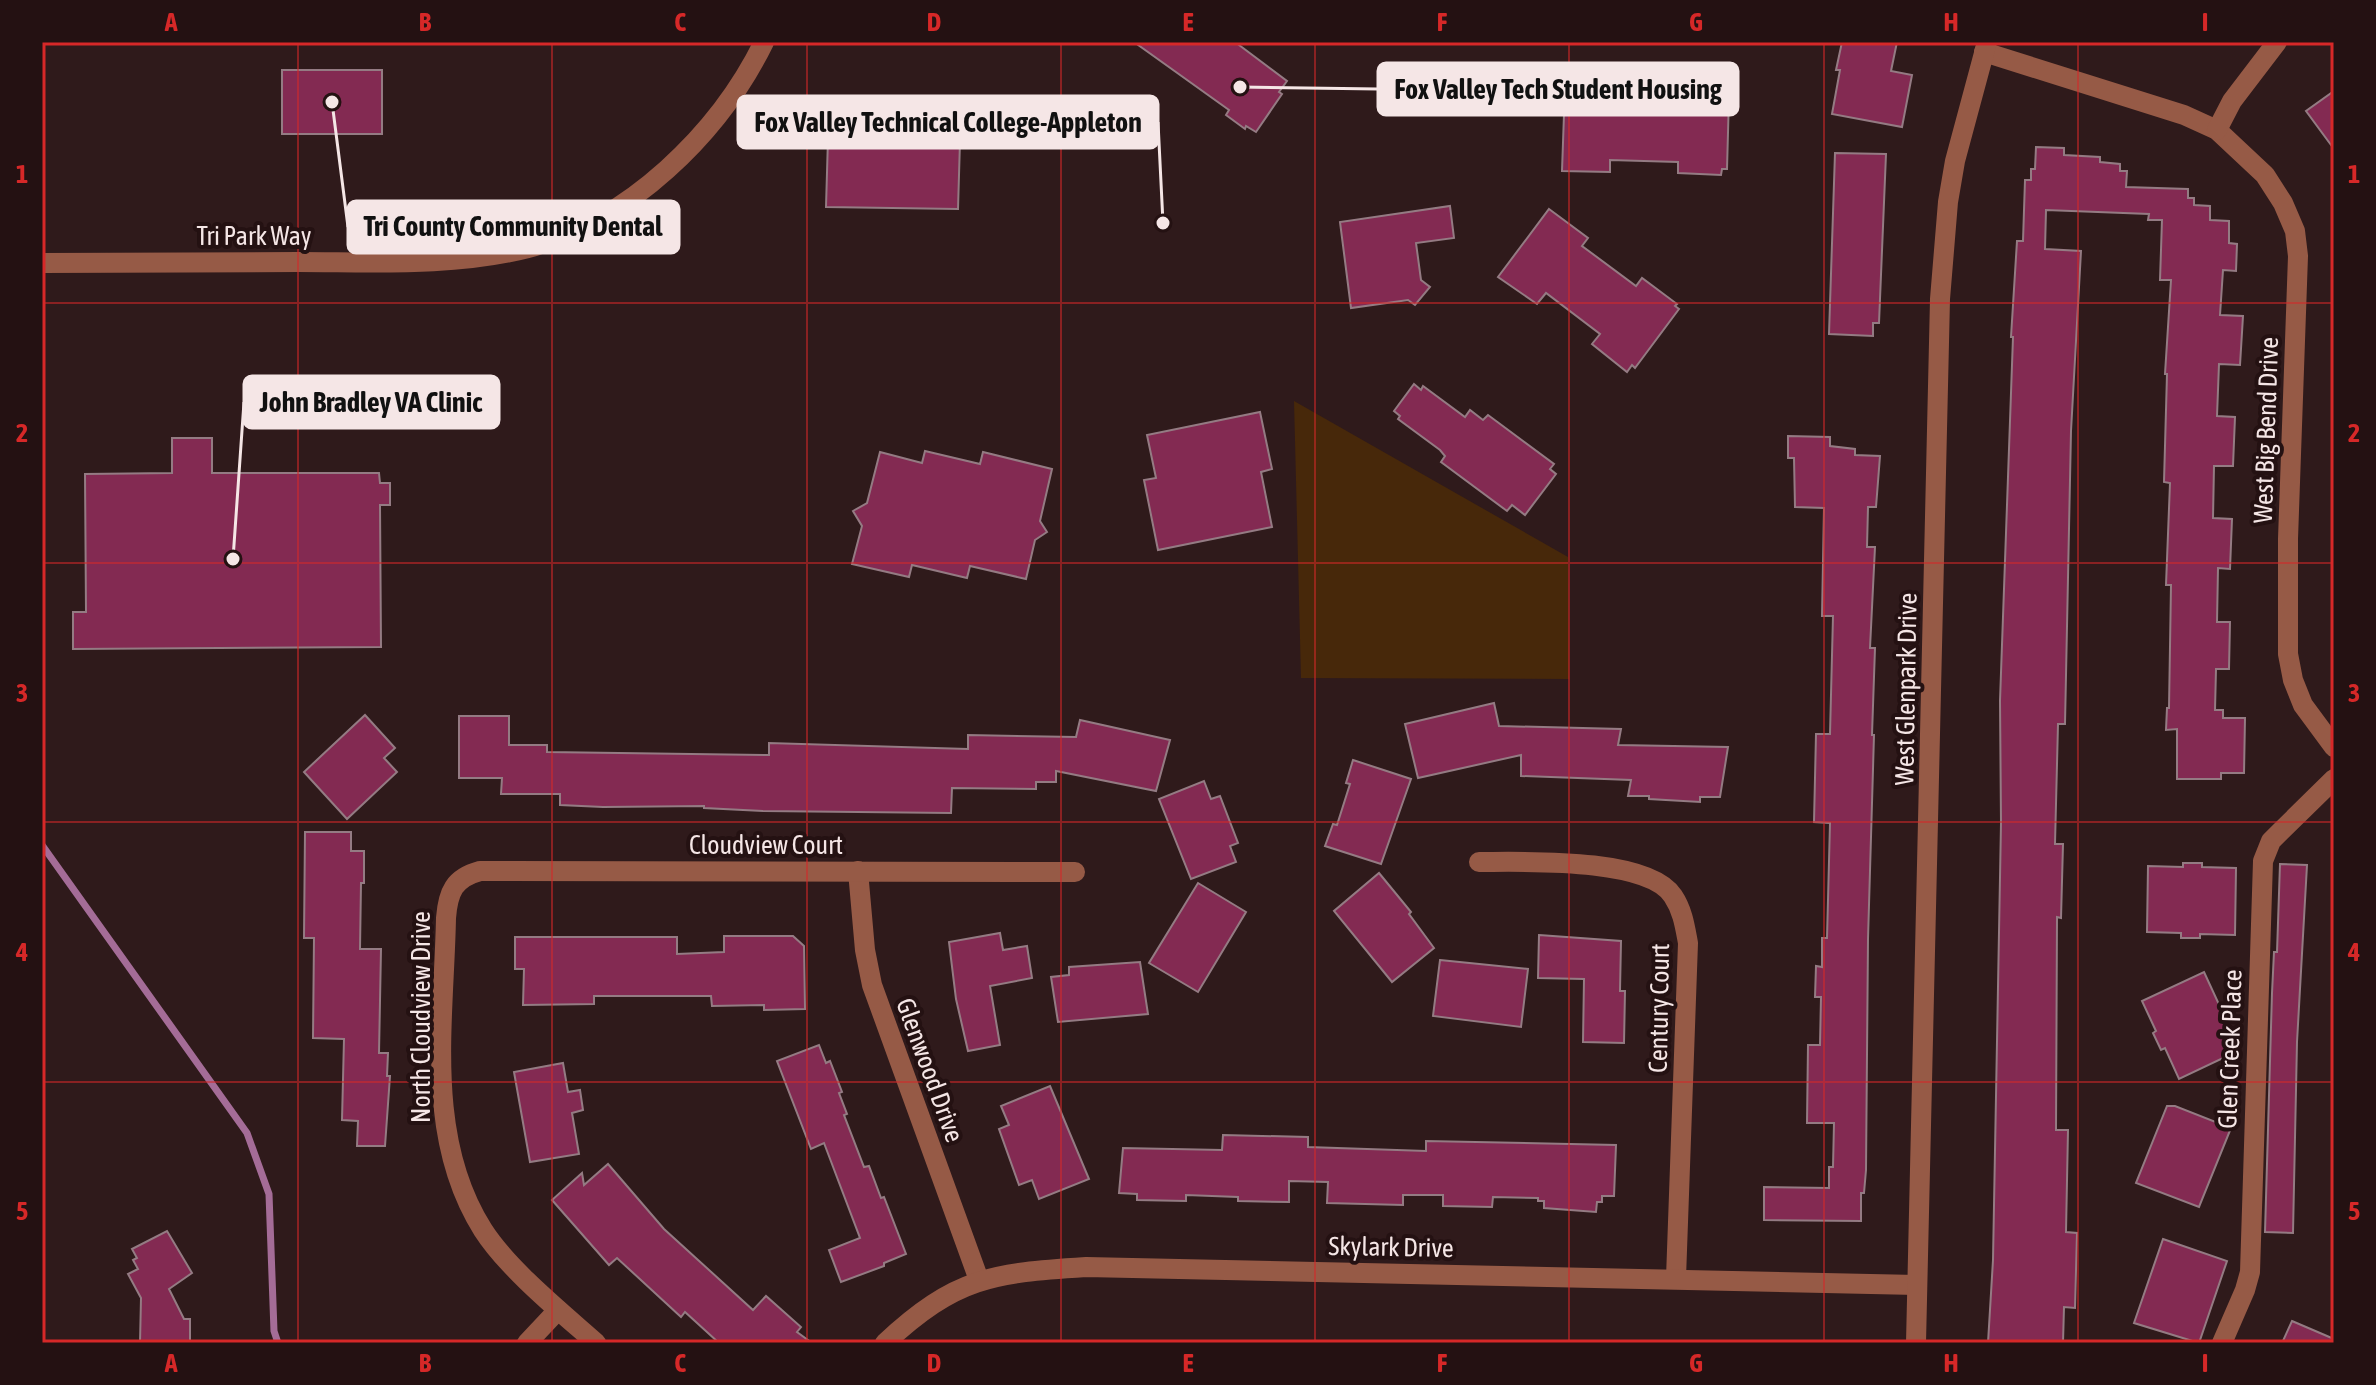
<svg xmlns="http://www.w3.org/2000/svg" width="2376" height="1385" font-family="'Asap Condensed',sans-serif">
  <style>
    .green { fill: #47280a }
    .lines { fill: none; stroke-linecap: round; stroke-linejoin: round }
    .stream { stroke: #a46c97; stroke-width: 7 }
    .building { fill: #832a52; stroke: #947b83; stroke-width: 2 }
    .street { stroke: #965a46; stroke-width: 20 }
    .grid { fill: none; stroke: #d62828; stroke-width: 2; stroke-opacity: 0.55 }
    .labels { text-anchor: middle; stroke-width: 8; stroke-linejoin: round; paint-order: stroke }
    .street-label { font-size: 26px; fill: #f5e6e6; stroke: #241112 }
    .leader { fill: none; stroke: #f5e6e6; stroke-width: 3 }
    .callout-dot { fill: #f5e6e6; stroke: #241112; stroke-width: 3 }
    .callout { fill: #f5e6e6; stroke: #f5e6e6; stroke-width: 3 }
    .callout-label { font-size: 28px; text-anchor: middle; font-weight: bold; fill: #111 }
    .neatline { fill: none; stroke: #d62828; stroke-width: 3 }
    .grid-label { font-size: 26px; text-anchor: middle; font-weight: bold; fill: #d62828 }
  </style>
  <rect width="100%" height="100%" fill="#2f1a1b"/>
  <!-- green -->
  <path class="green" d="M1294 401 1568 557 1569 679 1301 678Z"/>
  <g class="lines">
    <!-- stream -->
    <path class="stream" d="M42 845 247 1133 269 1194 274 1331 278 1343"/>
  </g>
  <!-- building -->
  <g class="building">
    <path d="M1134 42H1235L1287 81 1279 92 1282 94 1256 132 1246 126 1245 129 1226 115 1229 110Z"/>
    <path d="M1842 42H1897L1891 71 1912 75 1902 127 1832 114 1840 70H1836Z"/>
    <rect x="282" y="70" width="100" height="64"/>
    <path d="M1565 86 1613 88 1612 100 1680 102V89L1724 91V96H1729L1727 169H1722L1721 175 1678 173V162L1610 160V172L1562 171Z"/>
    <path d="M2334 91V149L2306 111Z"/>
    <path d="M864 135 921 136V140L960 141 958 209 826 207 828 138 864 139Z"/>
    <path d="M2036 147 2064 148V155L2100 157V162L2120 164V171H2127L2126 187 2188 189V198H2194V205L2210 206V220L2229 221V243L2237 244 2236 271 2223 270 2220 315 2243 316 2240 365 2219 364 2217 416 2235 417 2233 466H2214L2213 518 2232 519 2230 569 2218 568 2217 622H2230L2229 669H2216L2215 710H2223V718H2245L2244 773H2221V779H2177V729L2166 730 2167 708H2169L2171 585H2166L2170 483 2164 482 2167 374H2165L2171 280H2160L2162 220H2148L2149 214 2046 210 2045 249 2081 251 2071 431 2065 724H2058L2055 844H2063L2061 918 2057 917 2056 1130H2068L2066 1232 2077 1233 2075 1308 2064 1307 2063 1343H1988L1993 1260 2001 823 2000 701 2013 337H2011L2017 241H2023L2025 180H2031V169H2035Z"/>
    <path d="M1835 153 1886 154 1879 323H1873V336L1829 334Z"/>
    <path d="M1450 206 1454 238 1416 243 1421 280 1430 287 1415 305 1408 300 1351 308 1340 222Z"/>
    <path d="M1549 209 1588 238 1582 246 1636 286 1642 278 1677 304 1675 306 1679 309 1635 368 1632 365 1627 372 1592 344 1600 334 1546 293 1537 304 1498 277Z"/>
    <path d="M1414 384 1421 390 1423 386 1465 417 1470 410 1483 420 1488 415 1554 464 1550 469 1556 474 1525 515 1512 505 1507 511 1441 462 1445 456 1440 450 1398 419 1400 416 1394 411Z"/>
    <path d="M1260 412 1272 469 1261 472 1272 527 1158 550 1144 480 1156 478 1147 435Z"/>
    <path d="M1788 436 1830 437V446L1855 449V455L1880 456 1876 507H1868L1867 547H1875L1870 648H1875L1872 735H1874L1868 939 1866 1170 1864 1193H1861V1221L1764 1220V1187L1829 1188V1167H1833L1834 1123H1807L1808 1045H1820L1821 997H1815L1816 966 1822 967V938H1827L1830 823 1814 822 1816 734H1830L1833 616H1822L1824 508 1795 507 1794 458H1788Z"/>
    <path d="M172 438H212V473H379L380 483H390V505H380L381 647 73 649V612H86L85 474 172 473Z"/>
    <path d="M925 451 980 464 983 452 1052 469 1040 521 1047 532 1035 540 1026 579 970 566 967 578 912 565 909 577 852 564 862 526 853 511 867 503 880 452 922 463Z"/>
    <path d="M1494 703 1499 726 1621 729 1618 745 1728 747 1720 797H1700V802L1649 799V796H1628L1631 780 1521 776V755L1418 778 1405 724Z"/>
    <path d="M365 715 395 748 384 758 397 772 347 819 304 772Z"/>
    <path d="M459 716H509V745H547V752L769 755V743L968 749V735L1076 737 1080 720 1170 740 1156 791 1056 771V782H1036V789L952 788 951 813 763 811 704 808V806L603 807 560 805V794H501L502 778H459Z"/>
    <path d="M1353 760 1411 779 1381 864 1325 846 1333 824 1337 825 1350 784 1346 783Z"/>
    <path d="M1204 781 1211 799 1220 796 1238 843 1230 846 1236 862 1191 879 1159 799Z"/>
    <path d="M305 832H351V851H364V883H361L360 949H381L379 1053H388L387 1076H390L385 1146H357L358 1121 342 1120 344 1039 313 1038 314 938H304Z"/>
    <path d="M2183 863H2202V867L2236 868 2235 935 2200 934V938H2181V933L2147 932 2148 866 2183 867Z"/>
    <path d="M2280 864 2307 865 2297 1042 2293 1233 2265 1232 2272 993 2274 952H2277Z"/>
    <path d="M1379 873 1411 912 1409 914 1434 948 1392 982 1334 911Z"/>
    <path d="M1198 883 1246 912 1198 992 1149 963Z"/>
    <path d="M1000 933 1003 950 1027 946 1032 978 990 986 1000 1045 968 1051 956 999 949 942Z"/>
    <path d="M1539 935 1621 941 1620 991H1625L1624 1043 1583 1042 1584 979 1538 978Z"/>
    <path d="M724 936H793L804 946 805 1009 764 1010V1005L712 1006 711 996H594V1004L523 1005 524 969H515V937H677V954L724 952Z"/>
    <path d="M1440 960 1528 969 1521 1027 1433 1016Z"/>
    <path d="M1140 962 1148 1014 1058 1022 1051 977 1069 975V967Z"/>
    <path d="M2204 972 2240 1050 2179 1079 2165 1048 2161 1050 2153 1033 2156 1031 2142 1001Z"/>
    <path d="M819 1045 826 1063 830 1061 842 1092 839 1093 847 1114 844 1115 864 1167 869 1166 881 1198 884 1197 906 1254 884 1263V1266L841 1282 829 1250 860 1238 824 1143 811 1149 777 1061Z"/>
    <path d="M563 1063 568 1092 580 1090 583 1110 572 1113 579 1154 530 1162 514 1072Z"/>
    <path d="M1050 1086 1089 1179 1039 1199 1032 1180 1019 1185 999 1129 1009 1125 1001 1106Z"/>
    <path d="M2167 1106H2175L2231 1128 2199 1207 2136 1183Z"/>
    <path d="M1223 1135 1308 1137V1147L1426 1151V1141L1616 1145 1614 1196H1602V1202H1597L1596 1212 1544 1208V1201H1538V1198L1493 1197 1492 1207 1443 1206V1195H1403V1205L1327 1203 1328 1182 1289 1181V1202L1238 1201V1197L1186 1195V1201L1137 1200V1194L1119 1193 1123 1148 1222 1150Z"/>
    <path d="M608 1164 664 1229 753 1310 766 1296 801 1327 797 1332 812 1343H719L685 1312 681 1317 617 1258 609 1265 552 1200 582 1173 584 1185Z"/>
    <path d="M167 1231 192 1273 169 1289 184 1319H190V1343H140L141 1298 128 1274 138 1269 133 1260 137 1258 132 1249Z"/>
    <path d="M2163 1239 2227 1261 2199 1343 2134 1323Z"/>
    <path d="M2292 1321 2334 1339V1343H2282Z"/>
  </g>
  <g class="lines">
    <!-- street -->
    <g class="street">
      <path d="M1984 52 2184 115 2217 130 2265 175 2283 203 2295 231 2298 256 2288 539V654L2293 680 2303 705 2334 747"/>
      <path d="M2217 130 2232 101 2277 42"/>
      <path d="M42 263C127 263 212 263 298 262 373 262 454 267 528 248 629 221 719 134 764 42"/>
      <path d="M1479 862C1523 862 1648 857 1673 896 1683 911 1685 927 1688 943L1676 1278"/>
      <path d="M858 871 865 950 872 985 979 1280"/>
      <path d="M527 1343 558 1310"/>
      <path d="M596 1343C561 1312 508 1269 483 1230 424 1137 444 1022 446 918 448 892 454 878 480 871L1075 872"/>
      <path d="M885 1343C956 1277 992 1273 1086 1267L1917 1285"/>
      <path d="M1916 1343 1940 299 1948 202 1955 161 1987 42"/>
      <path d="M2222 1343 2245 1290 2250 1272 2263 861 2271 841 2279 833 2334 779"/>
    </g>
  </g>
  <!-- grid -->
  <path class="grid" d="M298 42V1343M552 42V1343M807 42V1343M1061 42V1343M1315 42V1343M1569 42V1343M1824 42V1343M2078 42V1343M42 303H2334M42 563H2334M42 822H2334M42 1082H2334"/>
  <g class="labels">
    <!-- street labels -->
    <g class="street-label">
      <text x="254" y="245">Tri Park Way</text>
      <text transform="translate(2266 430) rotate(-88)" y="9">West Big Bend Drive</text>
      <text transform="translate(1906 689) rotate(-89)" y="9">West Glenpark Drive</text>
      <text x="766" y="854">Cloudview Court</text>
      <text transform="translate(1659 1008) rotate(-89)" y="9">Century Court</text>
      <text transform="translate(421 1017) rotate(-90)" y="9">North Cloudview Drive</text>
      <text transform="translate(2230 1049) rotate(-88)" y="9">Glen Creek Place</text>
      <text transform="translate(930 1070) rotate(70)" y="9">Glenwood Drive</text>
      <text transform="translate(1391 1247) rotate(1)" y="9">Skylark Drive</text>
    </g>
  </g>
  <!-- callouts -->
  <path class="leader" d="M1240 87L1378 89M1163 223L1158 122M332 102L348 227M233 559L244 402"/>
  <g class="callout-dot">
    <circle cx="1240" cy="87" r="8"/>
    <circle cx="1163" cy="223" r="8"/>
    <circle cx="332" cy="102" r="8"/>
    <circle cx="233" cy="559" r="8"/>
  </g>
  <g class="callout">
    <rect x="1378" y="63" width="360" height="52" rx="8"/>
    <rect x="738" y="96" width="420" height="52" rx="8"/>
    <rect x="348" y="201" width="331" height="52" rx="8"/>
    <rect x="244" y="376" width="255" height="52" rx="8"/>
  </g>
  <g class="callout-label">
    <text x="1558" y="99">Fox Valley Tech Student Housing</text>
    <text x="948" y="132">Fox Valley Technical College-Appleton</text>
    <text x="513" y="236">Tri County Community Dental</text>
    <text x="371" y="412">John Bradley VA Clinic</text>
  </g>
  <!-- border -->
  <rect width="2376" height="1385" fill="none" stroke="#241112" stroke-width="88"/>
  <rect x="44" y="44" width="2288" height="1297" class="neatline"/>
  <g class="grid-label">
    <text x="171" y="31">A</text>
    <text x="425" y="31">B</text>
    <text x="680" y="31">C</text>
    <text x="934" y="31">D</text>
    <text x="1188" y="31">E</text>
    <text x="1442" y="31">F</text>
    <text x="1696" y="31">G</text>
    <text x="1951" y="31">H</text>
    <text x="2205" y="31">I</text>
    <text x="22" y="183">1</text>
    <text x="2354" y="183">1</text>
    <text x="22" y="442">2</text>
    <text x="2354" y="442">2</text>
    <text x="22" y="702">3</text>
    <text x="2354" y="702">3</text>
    <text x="22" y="961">4</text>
    <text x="2354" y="961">4</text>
    <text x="22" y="1220">5</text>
    <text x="2354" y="1220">5</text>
    <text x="171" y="1372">A</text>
    <text x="425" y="1372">B</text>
    <text x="680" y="1372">C</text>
    <text x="934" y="1372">D</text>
    <text x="1188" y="1372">E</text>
    <text x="1442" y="1372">F</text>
    <text x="1696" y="1372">G</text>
    <text x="1951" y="1372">H</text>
    <text x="2205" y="1372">I</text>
  </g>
</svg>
